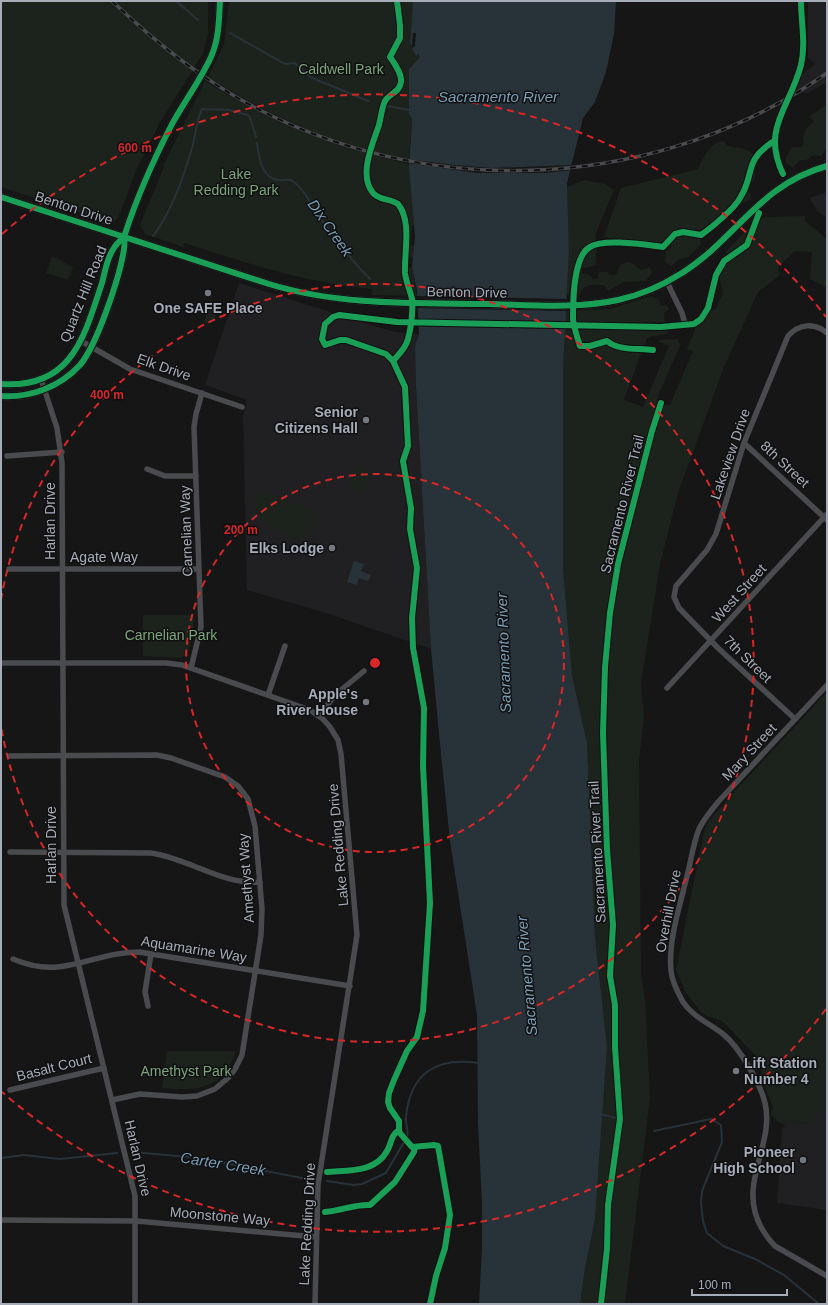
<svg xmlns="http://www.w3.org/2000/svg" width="828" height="1305" font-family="Helvetica,sans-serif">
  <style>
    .built { fill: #202022 }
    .green { fill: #1c231c }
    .water { fill: #283239 }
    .pier { fill: #161616 }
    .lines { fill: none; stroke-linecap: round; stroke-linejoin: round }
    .stream { stroke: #283239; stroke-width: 2 }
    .street { stroke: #4a4b4f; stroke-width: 5.5 }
    .secondary { stroke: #484a4d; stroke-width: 8 }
    .rail-casing { stroke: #4a4b4e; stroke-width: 3.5 }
    .rail { stroke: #101012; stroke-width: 2; stroke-dasharray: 6; stroke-linecap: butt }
    .cycleway-casing { stroke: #101012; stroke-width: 8 }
    .cycleway { stroke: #1a9f57; stroke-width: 6 }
    .ring { fill: none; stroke: #d62828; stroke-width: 2; stroke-dasharray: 7 5 }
    .poi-dot { fill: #74787f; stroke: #101012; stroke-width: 1.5 }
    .labels { text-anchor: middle; stroke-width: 3; stroke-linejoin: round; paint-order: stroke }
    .park-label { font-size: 14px; fill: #7ca57b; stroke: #101012 }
    .street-label { font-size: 14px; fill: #a6adb8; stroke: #101012 }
    .poi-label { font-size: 14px; font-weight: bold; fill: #a6adb8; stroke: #101012; text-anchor: end }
    .water-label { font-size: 15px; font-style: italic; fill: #7a9fb6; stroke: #101012 }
    .centre { fill: #d62828; stroke: #101012; stroke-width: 2 }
    .ring-label { font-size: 12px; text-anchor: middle; font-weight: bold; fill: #d62828; stroke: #101012; stroke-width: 3; stroke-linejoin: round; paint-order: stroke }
  </style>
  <rect width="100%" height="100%" fill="#161616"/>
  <!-- built -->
  <g class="built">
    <path d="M808 1H827V82L808 93 802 92 798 95 795 91 802 74 815 64 808 58Z"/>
    <path d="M827 192V218L817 211 810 198Z"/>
    <path d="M239 283 394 332 419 334 415 346 416 387 431 649 326 613 247 590 243 417 247 400 205 385Z"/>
    <path d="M824 1109H827V1210L777 1203 782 1129 787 1123 793 1121 810 1124 813 1116Z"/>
  </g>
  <!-- green -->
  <g class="green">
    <path d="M1 1H208V35L202 55 159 124 138 166 118 218 112 223 105 225 81 213 1 187Z"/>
    <path d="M229 1H413L410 43 416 55 418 54 420 57 409 69V114L412 119 409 159C341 151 266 113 208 77L224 44Z"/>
    <path d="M205 81C268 121 336 148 409 164L414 226H412L411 246 414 245V258H410L409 268H412L417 296 372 295V289C307 283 246 263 184 243L183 247 145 234 140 225 164 167 163 166Z"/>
    <path d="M827 105V148L821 156 814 155 806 160H800L793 168 786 162V158L792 147H801L804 144C801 134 806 128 814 122L809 116Z"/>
    <path d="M723 141 728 146 745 149 757 156 754 181 749 182 744 188V193L750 192 751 199 745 202H738L736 207 731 213 722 217 714 229 700 231 696 239H700L701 244 688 257 678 260 671 266 665 262 666 251 671 248 672 241 668 240 666 245 604 237 621 188 698 169C703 159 710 142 723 141Z"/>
    <path d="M584 180 605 184 614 190 595 235 597 243 596 264 595 266 582 268V274H587L594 279H597L599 272H607L610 275H616L620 265 628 262 634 264 636 267 641 270 650 267 652 272 646 281 623 282 608 291 604 285C593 285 584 283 580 294L571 296 566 294 569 251 567 187Z"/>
    <path d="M805 216V221L827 239V288L810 279 812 252 795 251 778 267 780 275 758 292 724 367 678 493 660 564 641 683 644 719 639 759 641 973 645 999 650 1097 625 1304H580L584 1274 595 1219 607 1047 595 937 587 743 572 675 563 568V368L564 329 668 330 667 334 652 336 647 338 624 400 643 407 669 346 658 342 660 340 677 339 680 345 656 401 664 405H670L693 351 687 349 695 329 693 326 701 315 716 309 723 293 719 276 726 251 754 223 765 217Z"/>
    <path d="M52 256 73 267 68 280 46 273Z"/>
    <path d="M652 296 659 300 661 306 666 305 669 309 664 313 665 322 581 324 580 323 565 322V311L610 309Z"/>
    <path d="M209 306 218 309 214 321 208 325 204 322Z"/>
    <path d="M358 463 372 472 361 494 349 487Z"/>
    <path d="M259 492 267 493 311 510 315 519H314L309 535C306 538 302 540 298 540 292 539 286 534 281 531 268 524 251 515 255 497Z"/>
    <path d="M143 615H194L193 636 187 655 181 658 143 656Z"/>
    <path d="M827 692V1109L813 1116 810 1124 793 1121 785 1125 778 1122 771 1115 773 1107 762 1079V1062L722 1021 707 1016 701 1012 686 993 676 970 704 831 708 822 735 791Z"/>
    <path d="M167 1051H236C224 1089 196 1092 162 1088Z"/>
  </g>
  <!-- water -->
  <g class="water">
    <path d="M413 1H616L614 34 606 72 595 102 583 118 567 183 569 251 563 368V568L572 675 587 743 595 937 607 1047 595 1219 584 1274 580 1304H479L482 1248V1202L478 1123 477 1015 450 841 440 744 431 649 416 387 415 346 419 334 417 290 412 268 415 236 409 169 412 119 409 114V69L420 57 418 54 416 56 412 48 415 46 416 33H413L412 45 411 46 410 43Z"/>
    <path d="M354 561 364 564 361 571 371 575 368 581 359 578 357 585 347 582Z"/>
  </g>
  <!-- pier -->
  <g class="pier">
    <path d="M407 159 454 165 492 168 574 165 572 170 545 173H477L407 163Z"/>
    <path d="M415 296 568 299 567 311 415 308Z"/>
    <path d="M417 320 505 322H567L566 329 417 326Z"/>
  </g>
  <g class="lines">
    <!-- stream -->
    <g class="stream">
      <path d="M176 1 198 20"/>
      <path d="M230 33 285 64 295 63 310 77 368 101"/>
      <path d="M387 106 409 110"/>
      <path d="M257 143C259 156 261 178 278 180 285 181 289 177 295 183 306 191 310 204 318 215 334 238 351 260 370 279"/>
      <path d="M153 236C172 211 183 178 192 148 196 135 196 122 202 109L229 110 248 115 250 117 256 137"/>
      <path d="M600 1114 620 1119"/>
      <path d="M654 1131 711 1119 721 1125 722 1142 702 1191 701 1203 703 1221 707 1233 723 1246 755 1259 784 1275 819 1304"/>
      <path d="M407 1137C409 1131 405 1123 406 1116 411 1072 437 1057 479 1063"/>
      <path d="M133 1152 199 1158 312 1180"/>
      <path d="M1 1158 24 1155 60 1159 117 1153"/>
      <path d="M327 1181 354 1185 362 1184 386 1173 404 1142"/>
    </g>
    <!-- street -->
    <g class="street">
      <path d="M667 282 682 313 685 324"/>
      <path d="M81 341 130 369 242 407"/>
      <path d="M41 379 57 428 62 463 64 905 135 1196V1304"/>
      <path d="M744 443 827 520"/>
      <path d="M7 456 62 452"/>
      <path d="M147 469 165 476H196"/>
      <path d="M9 569H198"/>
      <path d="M1 663H166L182 665 310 710 323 719 330 727 338 740 341 754 357 935 318 1185 315 1304"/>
      <path d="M191 668 201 627 194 427 196 414 202 393"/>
      <path d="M827 685 718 802C711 811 704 819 699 829 693 844 691 861 687 876 680 906 668 940 671 971 672 982 678 993 683 1002 693 1017 709 1023 723 1034 739 1047 760 1082 765 1103 775 1146 737 1183 761 1227 765 1234 769 1240 775 1246L827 1276"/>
      <path d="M667 688 827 514"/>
      <path d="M268 695 285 646"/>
      <path d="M319 716 335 695 364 671"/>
      <path d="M795 719 718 648 679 608 674 597 676 586 707 550 716 534 744 443 788 336C799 324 814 322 827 333"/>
      <path d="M10 756 157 755 171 758 225 777 238 786 248 799 255 826 262 909 261 935 242 1055 235 1069 228 1078 215 1089 197 1096 182 1097 140 1094 112 1100"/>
      <path d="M10 852 151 853C188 858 222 885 260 882"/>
      <path d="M13 959C64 981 90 952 139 952L350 986"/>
      <path d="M148 1006 145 992 151 954"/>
      <path d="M10 1090 104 1068"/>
      <path d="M1 1220 136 1221 316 1237"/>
    </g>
    <!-- secondary -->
    <g class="secondary">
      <path d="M1 197 269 284C340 306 415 303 488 304 532 305 576 309 618 300 641 295 663 285 682 273 736 239 760 184 827 166"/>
      <path d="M1 384C72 389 84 337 102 283 105 272 107 257 114 248 116 244 121 240 124 237"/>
      <path d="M1 396C30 398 60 387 80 365 97 345 120 276 124 249 125 244 124 239 125 234 137 197 153 161 171 126 183 103 205 74 213 52 219 36 219 18 220 1"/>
    </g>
    <defs>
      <path id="rail" d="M112 1C157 44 205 82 260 110 439 202 662 189 827 73"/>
    </defs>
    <!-- rail casing -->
    <use href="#rail" class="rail-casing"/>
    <!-- rail -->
    <use href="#rail" class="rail"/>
    <defs>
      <g id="cycleway">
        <path d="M397 1 400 25V38L390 57C395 64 402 74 401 82 400 92 389 94 385 101 382 107 381 117 379 125 373 143 358 175 373 193 380 201 390 198 398 204 412 221 404 252 405 273 406 282 410 290 412 299 413 311 411 327 408 339 406 348 399 354 393 361L386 354 346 340H340L325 345 322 339 325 324 333 317 339 315 397 322 661 327 694 324 701 319 708 308 716 275 724 261 747 245 759 213"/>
        <path d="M783 174C761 128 790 108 801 65 806 44 801 22 801 1"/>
        <path d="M1 197 269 284C340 306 415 303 488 304 532 305 576 309 618 300 641 295 663 285 682 273 736 239 760 184 827 166"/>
        <path d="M653 350C638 348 619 351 607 341L590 346H580C577 337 574 328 573 319 573 302 573 256 590 247 604 238 646 245 663 247L675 234 683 232 701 235C711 228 735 208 740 198 756 173 742 162 774 141"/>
        <path d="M393 361 405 387 408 446 403 461 411 508 410 529 417 568 412 618 413 648 424 708 423 766 430 903 423 1011 417 1037 407 1051 394 1080 389 1093 388 1102 390 1108 399 1121V1132L412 1147 434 1145 438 1146 450 1215 445 1248 436 1276 430 1304"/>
        <path d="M1 384C72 389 84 337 102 283 105 272 107 257 114 248 116 244 121 240 124 237"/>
        <path d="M1 396C30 398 60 387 80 365 97 345 120 276 124 249 125 244 124 239 125 234 137 197 153 161 171 126 183 103 205 74 213 52 219 36 219 18 220 1"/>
        <path d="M327 1172C348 1170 375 1173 387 1151 392 1143 390 1136 399 1130"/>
        <path d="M325 1212C341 1211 354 1204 370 1205L395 1182 414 1152 415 1147"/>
        <path d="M601 1304 607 1249 608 1205 620 1119 615 1047V1005L610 976 613 925 607 849 603 733 605 667 610 613 618 564 652 431 661 403"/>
      </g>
    </defs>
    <!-- cycleway casing -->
    <use href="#cycleway" class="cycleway-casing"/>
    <!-- cycleway -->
    <use href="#cycleway" class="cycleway"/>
  </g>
  <!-- distance rings -->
  <g class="ring">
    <circle cx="375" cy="663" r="189"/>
    <path d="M1 600A379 379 0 1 1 1 726"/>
    <path d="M826 1009A568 568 0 0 1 2 1092M2 234A568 568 0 0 1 826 317"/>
  </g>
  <!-- markers -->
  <g class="poi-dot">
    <circle cx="208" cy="293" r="4"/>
    <circle cx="366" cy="420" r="4"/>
    <circle cx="332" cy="548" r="4"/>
    <circle cx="366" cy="702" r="4"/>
    <circle cx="736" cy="1071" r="4"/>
    <circle cx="803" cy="1160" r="4"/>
  </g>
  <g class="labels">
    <!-- park labels -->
    <g class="park-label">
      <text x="341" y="74">Caldwell Park</text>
      <text x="236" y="179">Lake<tspan x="236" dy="16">Redding Park</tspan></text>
      <text x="171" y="640">Carnelian Park</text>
      <text x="186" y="1076">Amethyst Park</text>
    </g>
    <!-- street labels -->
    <g class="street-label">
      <text transform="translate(74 208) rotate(18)" y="5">Benton Drive</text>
      <text transform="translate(467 292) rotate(1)" y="5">Benton Drive</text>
      <text transform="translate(83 294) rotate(-68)" y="5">Quartz Hill Road</text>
      <text transform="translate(164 367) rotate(19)" y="5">Elk Drive</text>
      <text transform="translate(730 454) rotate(-71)" y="5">Lakeview Drive</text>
      <text transform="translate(785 464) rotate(43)" y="5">8th Street</text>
      <text transform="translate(622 504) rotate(-76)" y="5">Sacramento River Trail</text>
      <text transform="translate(50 521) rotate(-90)" y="5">Harlan Drive</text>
      <text transform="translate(186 531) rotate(-92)" y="5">Carnelian Way</text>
      <text x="104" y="562">Agate Way</text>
      <text transform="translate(739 593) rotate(-48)" y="5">West Street</text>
      <text transform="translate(748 659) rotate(44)" y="5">7th Street</text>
      <text transform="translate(749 752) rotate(-47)" y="5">Mary Street</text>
      <text transform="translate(51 845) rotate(-90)" y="5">Harlan Drive</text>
      <text transform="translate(338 845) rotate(-95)" y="5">Lake Redding Drive</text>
      <text transform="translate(597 852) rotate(-93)" y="5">Sacramento River Trail</text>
      <text transform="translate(246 878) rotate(-94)" y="5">Amethyst Way</text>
      <text transform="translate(668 911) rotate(-79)" y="5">Overhill Drive</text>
      <text transform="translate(194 949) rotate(9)" y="5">Aquamarine Way</text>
      <text transform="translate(54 1067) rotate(-14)" y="5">Basalt Court</text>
      <text transform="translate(138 1158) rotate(77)" y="5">Harlan Drive</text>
      <text transform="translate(220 1216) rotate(5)" y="5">Moonstone Way</text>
      <text transform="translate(307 1224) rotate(-87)" y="5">Lake Redding Drive</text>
    </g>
    <!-- poi labels -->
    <g class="poi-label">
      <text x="208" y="313" text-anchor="middle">One SAFE Place</text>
      <text x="358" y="417">Senior<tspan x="358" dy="16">Citizens Hall</tspan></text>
      <text x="324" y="553">Elks Lodge</text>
      <text x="358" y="699">Apple's<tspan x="358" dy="16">River House</tspan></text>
      <text x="744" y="1068" text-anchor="start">Lift Station<tspan x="744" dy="16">Number 4</tspan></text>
      <text x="795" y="1157">Pioneer<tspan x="795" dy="16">High School</tspan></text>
    </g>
    <!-- water labels -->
    <g class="water-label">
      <text x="498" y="102">Sacramento River</text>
      <text transform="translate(330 228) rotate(55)" y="5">Dix Creek</text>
      <text transform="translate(504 653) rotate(-92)" y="5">Sacramento River</text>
      <text transform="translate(527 976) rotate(-95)" y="5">Sacramento River</text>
      <text transform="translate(223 1164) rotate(9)" y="5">Carter Creek</text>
    </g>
  </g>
  <circle cx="375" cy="663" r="6" class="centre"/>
  <g class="ring-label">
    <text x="135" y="152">600 m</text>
    <text x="107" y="399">400 m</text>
    <text x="241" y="534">200 m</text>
  </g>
  <!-- border -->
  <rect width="828" height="1305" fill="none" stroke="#a6adb8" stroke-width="4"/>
  <!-- scale -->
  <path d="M692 1289v6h95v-6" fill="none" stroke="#a6adb8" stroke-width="2"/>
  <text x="698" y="1289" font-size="12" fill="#a6adb8" stroke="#101012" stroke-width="3" paint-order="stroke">100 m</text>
</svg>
